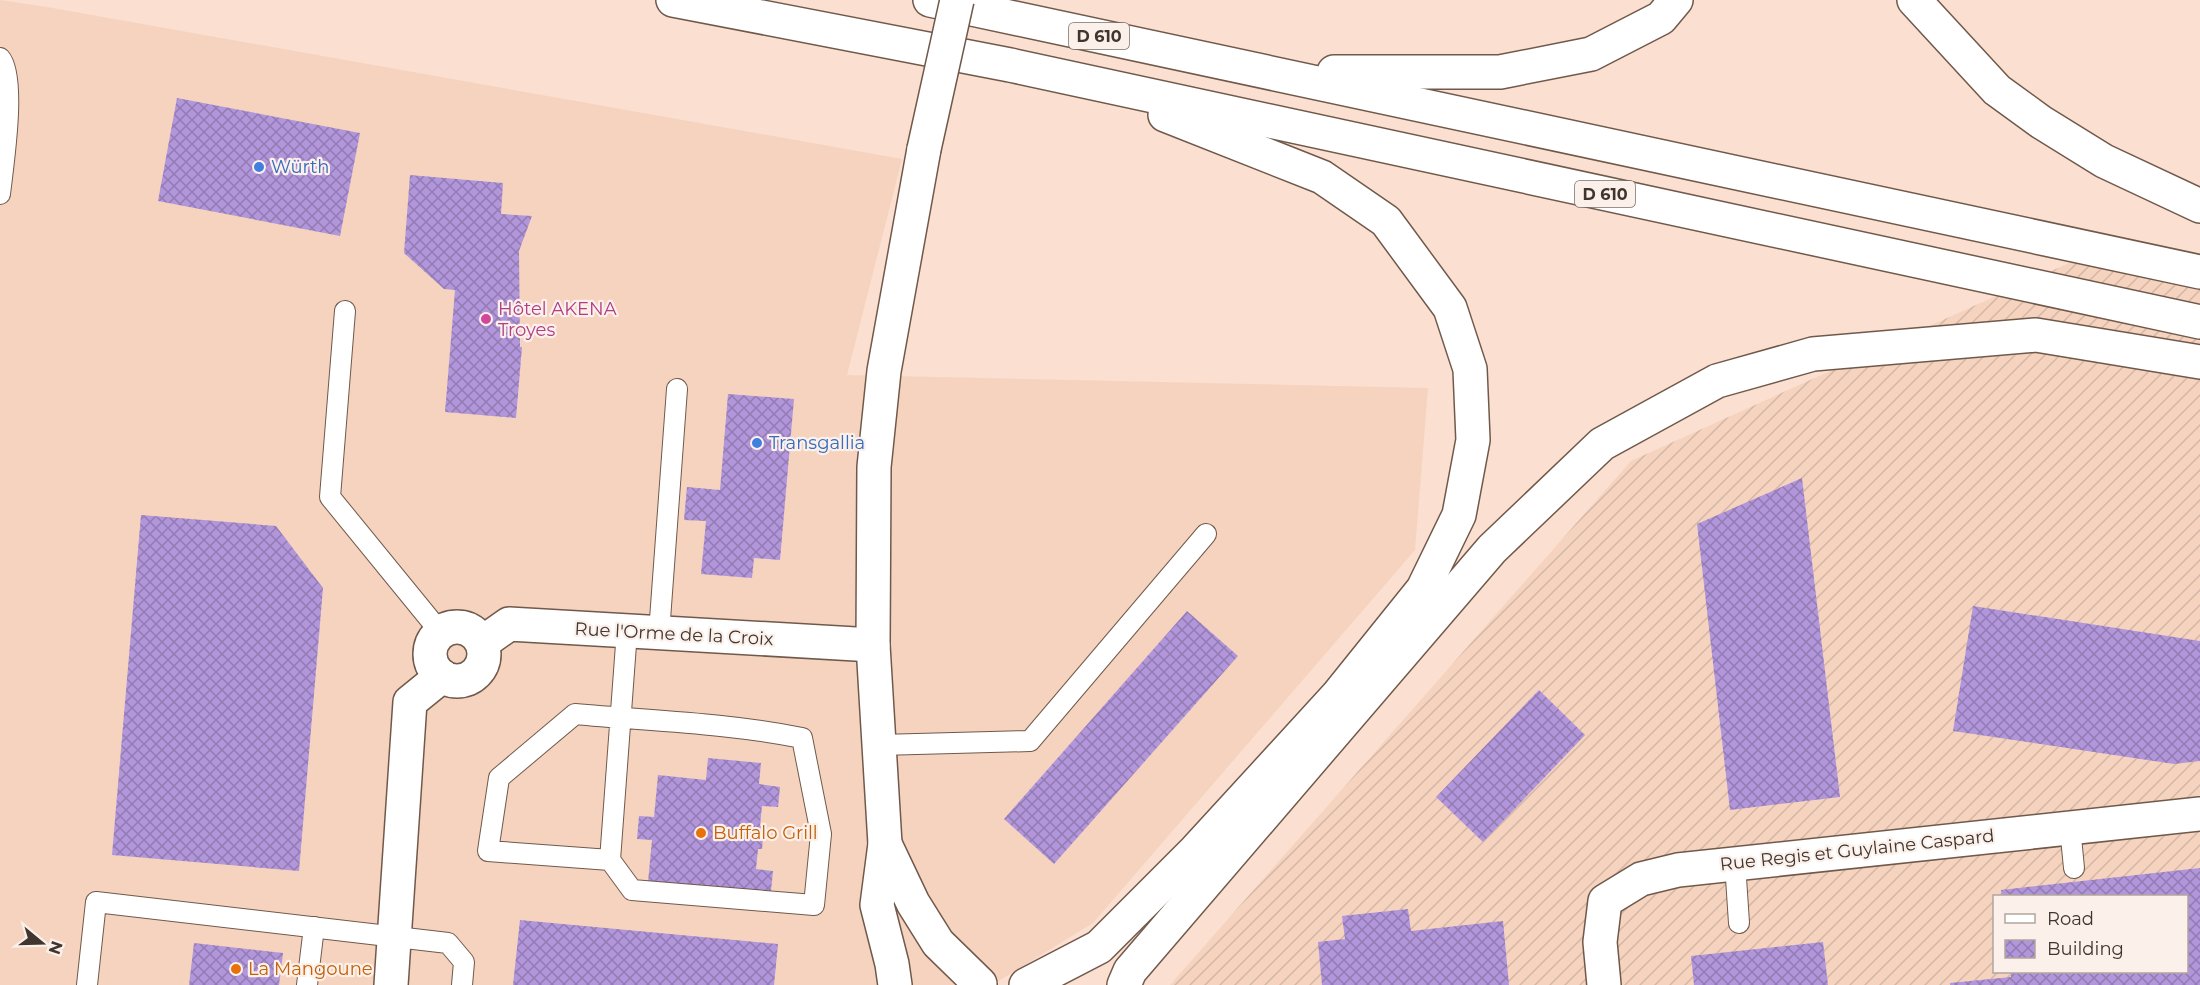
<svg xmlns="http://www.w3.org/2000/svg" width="2200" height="985" font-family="Montserrat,sans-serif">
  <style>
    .built { fill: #f5d3bf }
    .industrial { fill: url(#industrial-furrows); fill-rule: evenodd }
    .building { fill: url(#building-cross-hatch) }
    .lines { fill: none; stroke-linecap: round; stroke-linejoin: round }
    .lane-casing { stroke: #70594b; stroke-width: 22 }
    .street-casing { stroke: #70594b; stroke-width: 36 }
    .secondary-casing { stroke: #70594b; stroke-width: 36 }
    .highway-casing { stroke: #70594b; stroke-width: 36 }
    .lane { stroke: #fff; stroke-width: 20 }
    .street { stroke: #fff; stroke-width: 33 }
    .secondary { stroke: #fff; stroke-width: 33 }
    .highway { stroke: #fff; stroke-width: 33 }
    .secondary-bridge-casing { stroke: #70594b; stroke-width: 36; stroke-linecap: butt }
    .secondary-bridge { stroke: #fff; stroke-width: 33 }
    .shop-dot { fill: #3f7fe0; stroke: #fcf0ea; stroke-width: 2 }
    .hotel-dot { fill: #d1479c; stroke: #fcf0ea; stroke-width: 2 }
    .food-dot { fill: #e8710a; stroke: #fcf0ea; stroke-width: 2 }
    .labels { text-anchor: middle; stroke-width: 4.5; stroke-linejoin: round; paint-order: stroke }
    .shield { fill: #fcf0ea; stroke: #786d67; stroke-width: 1.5 }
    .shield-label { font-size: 16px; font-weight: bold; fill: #40352f }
    .shop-label { font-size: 18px; fill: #366cbe; stroke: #fcf0ea; text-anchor: start }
    .hotel-label { font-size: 18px; fill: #b23c85; stroke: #fcf0ea; text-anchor: start }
    .street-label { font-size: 18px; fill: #40352f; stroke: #fcf0ea }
    .food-label { font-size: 18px; fill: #c56008; stroke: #fcf0ea; text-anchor: start }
  </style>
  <defs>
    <pattern id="industrial-furrows" width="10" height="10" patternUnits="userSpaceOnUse" patternTransform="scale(1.5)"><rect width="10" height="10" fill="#f5d3bf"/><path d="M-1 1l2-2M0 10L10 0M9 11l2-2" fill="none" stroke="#d3b6a4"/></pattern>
    <pattern id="building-cross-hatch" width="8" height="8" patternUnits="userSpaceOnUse" patternTransform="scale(1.5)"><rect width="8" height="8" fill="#b296db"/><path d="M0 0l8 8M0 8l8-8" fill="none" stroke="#927bb2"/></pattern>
  </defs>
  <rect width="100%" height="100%" fill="#fbdfd0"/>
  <!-- built -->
  <path class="built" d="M0 0 47 7 902 159 847 375 1428 388 1415 550 1093 923 992 985H0Z"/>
  <!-- industrial -->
  <path class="industrial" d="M2089 254 2200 279V985H1170L1631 461ZM1994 896H2186V972H1994Z"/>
  <!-- building -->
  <g class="building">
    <path d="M177 98 360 133 340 236 158 201Z"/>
    <path d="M410 175 503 183 501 214 532 216 519 251 520 347H522L516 418 445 412 455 290 444 289 404 253Z"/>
    <path d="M728 394 794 399 780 560 754 558 752 578 701 574 706 521 684 520 687 487 720 490Z"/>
    <path d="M1802 478 1840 797 1730 810 1697 524Z"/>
    <path d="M141 515 276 526 323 588 299 871 112 855Z"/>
    <path d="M1973 606 2200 641V761L2174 764 1953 731Z"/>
    <path d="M1187 611 1238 656 1054 864 1004 819Z"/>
    <path d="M1539 690 1585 735 1483 842 1436 797Z"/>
    <path d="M708 758 761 763 759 784 780 787 778 807 762 806 760 826H764L762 849H758L756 869 773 871 771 891 648 882 652 840 637 839 639 816 654 817 658 775 706 780Z"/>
    <path d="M2200 868V985H1950V983L2011 977V972H2186V896H2002L2001 890Z"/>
    <path d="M1408 909 1411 931 1503 921 1509 985H1322L1318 942 1345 939 1342 916Z"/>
    <path d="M520 920 778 944 774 985H513Z"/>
    <path d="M1823 942 1828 985H1694L1691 956Z"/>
    <path d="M194 943 283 953 279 985H189Z"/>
  </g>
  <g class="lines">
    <defs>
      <g id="lane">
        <path d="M0 58C17 77 3 167 0 194"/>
        <path d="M345 311 330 497 441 633"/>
        <path d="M659 633 677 389"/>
        <path d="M880 745 1030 741 1206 534"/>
        <path d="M2070 827 2074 868"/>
        <path d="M610 860 488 851 499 778 575 714C651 721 728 723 802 738L821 834 814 905 632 890 610 860 627 631"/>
        <path d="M1735 863 1739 923"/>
        <path d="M87 985 96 902 448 943 464 962 462 985"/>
        <path d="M307 985 314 927"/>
      </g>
      <g id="street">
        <circle cx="457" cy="654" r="27"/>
        <path d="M482 643 509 624 873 645"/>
        <path d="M391 985 410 702 442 676"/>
        <path d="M1604 985 1600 942 1605 901 1641 879 1678 870 2200 814"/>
      </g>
      <g id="secondary">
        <path d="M885 844 913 903 938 943 980 984"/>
        <path d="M895 985 892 964 877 905 885 844 873 645 874 467 884 371 924 149"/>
      </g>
      <g id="highway">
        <path d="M673 0 1010 65 2200 322"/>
        <path d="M930 0 2200 272"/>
        <path d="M1914 0 1997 90 2041 122 2104 161 2200 206"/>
        <path d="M1334 72H1500L1591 54 1661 18 1676 0"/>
        <path d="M1026 985 1099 947 1195 851 1337 696 1423 589 1459 515 1473 440 1470 369 1450 308 1386 221 1322 177 1165 115"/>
        <path d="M1124 985 1130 971 1492 549 1602 444 1717 381 1813 354 2036 335 2200 362"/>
      </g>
    </defs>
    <!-- lane casing -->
    <use href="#lane" class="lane-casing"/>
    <!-- street casing -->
    <use href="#street" class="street-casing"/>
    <!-- secondary casing -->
    <use href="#secondary" class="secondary-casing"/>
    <!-- highway casing -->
    <use href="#highway" class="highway-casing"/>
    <!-- lane -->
    <use href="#lane" class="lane"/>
    <!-- street -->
    <use href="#street" class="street"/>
    <!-- secondary -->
    <use href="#secondary" class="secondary"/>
    <!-- highway -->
    <use href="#highway" class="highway"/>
    <defs>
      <path id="secondary-bridge" d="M924 149 957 0"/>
    </defs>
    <!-- secondary-bridge casing -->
    <use href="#secondary-bridge" class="secondary-bridge-casing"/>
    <!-- secondary-bridge -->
    <use href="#secondary-bridge" class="secondary-bridge"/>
  </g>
  <!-- markers -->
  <g class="shop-dot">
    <circle cx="259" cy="167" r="6"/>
    <circle cx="757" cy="443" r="6"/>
  </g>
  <circle class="hotel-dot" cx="486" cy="319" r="6"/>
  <g class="food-dot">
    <circle cx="701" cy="833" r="6"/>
    <circle cx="236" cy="969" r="6"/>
  </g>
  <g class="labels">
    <!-- shield labels -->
    <g class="shield">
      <rect x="1069" y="23" width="60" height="26" rx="4.5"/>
      <rect x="1575" y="181" width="60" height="26" rx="4.5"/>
    </g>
    <g class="shield-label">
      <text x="1099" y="42">D 610</text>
      <text x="1605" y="200">D 610</text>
    </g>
    <!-- shop labels -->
    <g class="shop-label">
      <text x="271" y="173">Würth</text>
      <text x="769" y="449">Transgallia</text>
    </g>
    <!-- hotel labels -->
    <g class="hotel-label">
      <text x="498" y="315">Hôtel AKENA<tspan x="498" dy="21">Troyes</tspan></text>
    </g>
    <!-- street labels -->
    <g class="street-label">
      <text transform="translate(674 634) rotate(3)" y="6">Rue l'Orme de la Croix</text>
      <text transform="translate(1857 850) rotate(-6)" y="6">Rue Regis et Guylaine Caspard</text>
    </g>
    <!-- food labels -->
    <g class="food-label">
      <text x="713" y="839">Buffalo Grill</text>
      <text x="248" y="975">La Mangoune</text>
    </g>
  </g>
  <!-- legend -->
  <rect x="1993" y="895" width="195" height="78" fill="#fcf0ea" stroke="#b1a59f" stroke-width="1.5"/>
  <rect x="2005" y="914" width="30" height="9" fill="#ffffff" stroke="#b1a59f" stroke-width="1.5"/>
  <text x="2047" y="925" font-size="18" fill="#40352f">Road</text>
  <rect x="2005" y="940" width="30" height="18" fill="url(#building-cross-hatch)" stroke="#b1a59f" stroke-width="1.5"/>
  <text x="2047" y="955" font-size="18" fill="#40352f">Building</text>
  <!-- north arrow -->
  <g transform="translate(42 943) rotate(109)" stroke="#fcf0ea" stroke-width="4.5" paint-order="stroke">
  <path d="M0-4.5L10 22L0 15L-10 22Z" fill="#40352f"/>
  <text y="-9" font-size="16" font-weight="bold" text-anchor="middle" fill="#40352f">N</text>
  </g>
</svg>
